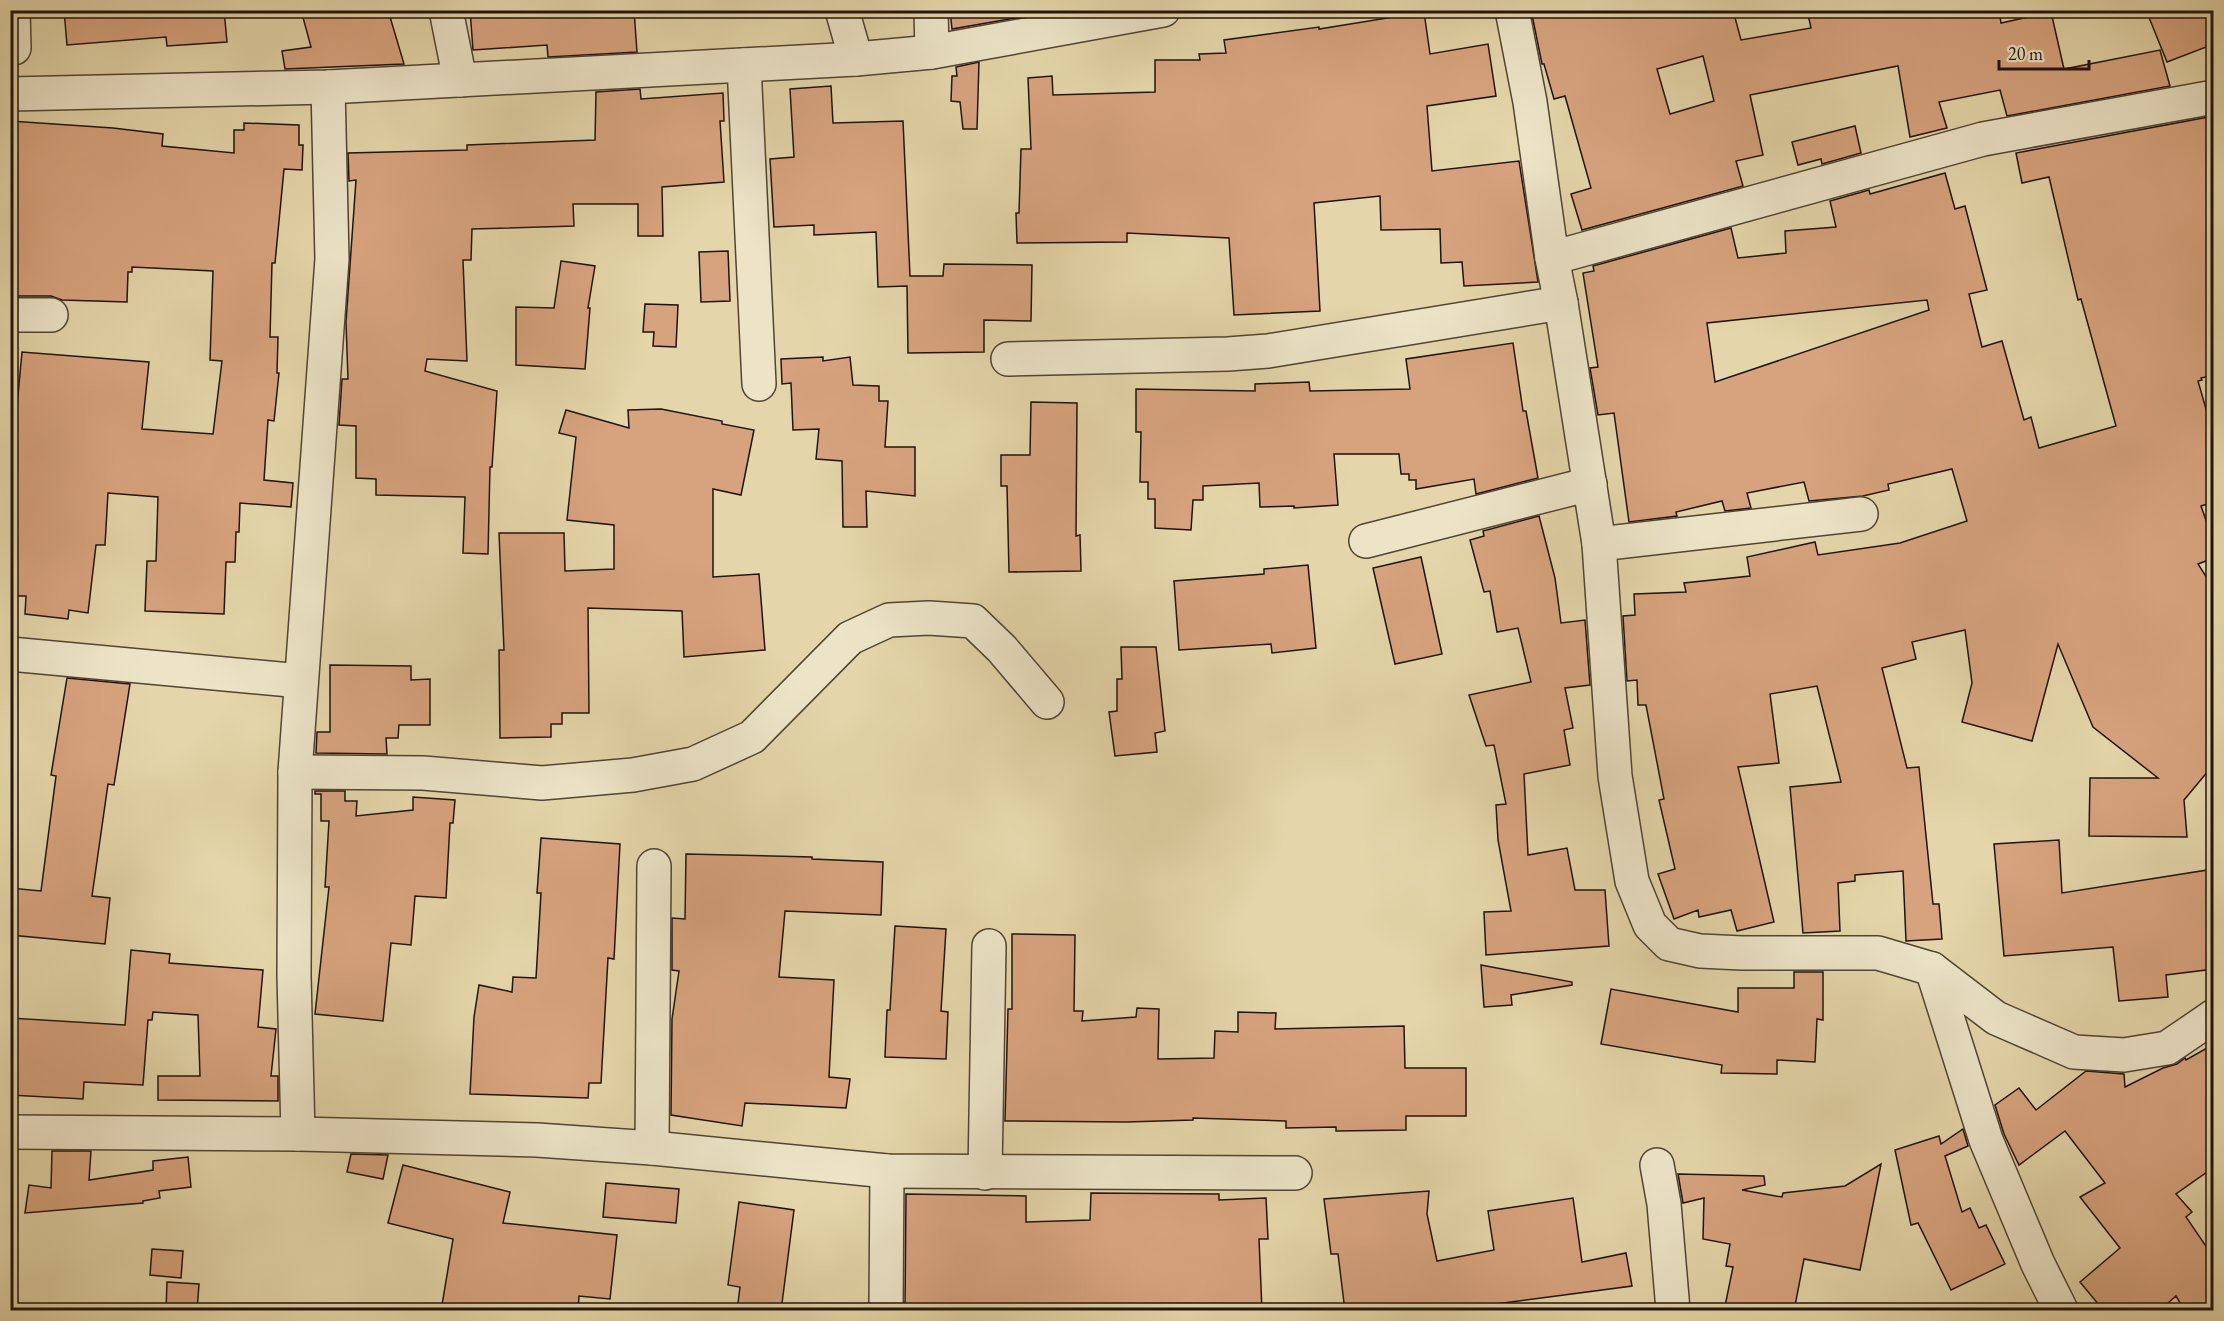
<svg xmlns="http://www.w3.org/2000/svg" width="2224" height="1321" font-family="'EB Garamond',serif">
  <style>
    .building { fill: #d7a37e; stroke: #1f130d; stroke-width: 1.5; fill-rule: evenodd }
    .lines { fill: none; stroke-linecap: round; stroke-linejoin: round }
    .minor-casing { stroke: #504434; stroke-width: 36 }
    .minor { stroke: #ede4c8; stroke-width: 33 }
  </style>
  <rect width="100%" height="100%" fill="#e4d6aa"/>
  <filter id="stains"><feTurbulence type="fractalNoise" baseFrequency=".00333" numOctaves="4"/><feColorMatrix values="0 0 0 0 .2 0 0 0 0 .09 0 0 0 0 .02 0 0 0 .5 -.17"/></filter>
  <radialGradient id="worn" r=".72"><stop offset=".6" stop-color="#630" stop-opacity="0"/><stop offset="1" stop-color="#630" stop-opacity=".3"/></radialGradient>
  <!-- building -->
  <g class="building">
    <path d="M64 10H224L227 42 167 46 166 37 67 45Z"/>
    <path d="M301 10H388L404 64 285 69 282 51 311 47Z"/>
    <path d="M470 10H634L637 52 548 57 547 45 473 50Z"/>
    <path d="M950 10H1021V17L952 29Z"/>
    <path d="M1531 10H1733L1741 40 1811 28 1807 10H1999L2001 23 2051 12 2064 69 2160 50 2170 86 2007 116 2000 90 1939 102 1947 128 1910 137 1898 66 1750 95 1763 155 1736 161 1743 186 1582 230 1571 194 1591 188 1565 96 1554 99 1544 64H1542ZM1703 56 1714 101 1670 114 1657 69Z"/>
    <path d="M2146 10H2214V44L2167 62Z"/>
    <path d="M1424 12 1430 54 1488 44 1496 96 1427 106 1432 171 1519 161 1538 282 1464 286 1462 262 1441 263 1440 229 1381 230 1380 196 1314 203 1320 311 1234 315 1229 238 1127 233V242L1017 243 1016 213H1019L1021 149H1031L1028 78 1052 76 1053 95 1155 92V60H1200L1199 54 1226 53 1224 40 1319 27V29Z"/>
    <path d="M979 62 977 129H963L960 102 951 101 952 76H957L956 67Z"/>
    <path d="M831 86 833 123 903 121 910 276H943L944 264 1032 265 1031 321 984 320V352L908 353 907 286 878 287 876 232 814 235V225L774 227 770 159 794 157 790 89Z"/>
    <path d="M640 89 641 99 723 93 724 121H720L724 182 662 187 663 236H638V204H573L574 226 472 229 471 260H463L467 361 427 359 425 371 497 391 492 467H490L488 554 463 553 465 497 376 495V479L356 478V426L339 425 342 379H348L346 322 356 180 349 181 348 153 467 150V145L595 140 596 92Z"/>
    <path d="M2214 116V375L2201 378 2202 380 2198 381 2214 437V502L2201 506 2214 543V558L2198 564 2214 589V764L2184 800 2187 837 2089 836 2090 778H2158L2093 727 2058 644 2032 741 1962 722 1972 683 1965 630 1912 642 1916 659 1882 668 1907 768 1919 767 1933 904H1939L1942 939 1906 941 1903 871 1855 875V881L1838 883 1840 931 1803 933 1790 787 1841 782 1817 686 1770 694 1779 763 1738 767 1774 922 1737 931 1731 910 1699 917 1698 910 1674 919 1658 874 1675 869 1659 800 1664 799 1646 705H1638L1637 680 1627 681 1623 616 1635 615 1634 594 1686 592 1684 583 1750 576 1747 557 1815 542 1818 555 1900 543 1967 521 1952 469 1888 484 1889 490 1863 496 1809 501 1804 482 1747 493 1751 508 1725 511 1722 501 1676 512 1677 516 1629 522 1614 413 1598 415 1590 368 1598 367 1583 273 1594 271 1593 266 1731 228 1738 258 1786 253 1785 231 1836 227 1830 201 1869 190 1870 194 1945 173 1955 209 1965 206 1987 290 1969 294 1982 347 2002 341 2024 420 2031 417 2039 448 2116 426 2081 299 2078 300 2049 177 2022 183 2016 153ZM1927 300 1929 310 1715 382 1707 323Z"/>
    <path d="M10 121 113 128 163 134 162 146 234 153V130H244V123L299 125V145H303L302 170 284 169 275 263H272L270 337H278L277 373H279L274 421 268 420 264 480 293 483 291 507 240 503 239 532H236L235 562H226L224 614 145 611 147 561H156L158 497 108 493 105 545H96L88 613 69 610 68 619 25 614 26 596H10V482L22 352 149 362 142 429 213 434 222 361 210 360 213 271 132 267V272H128L127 302 62 300 51 296H10Z"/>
    <path d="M1855 126 1861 153 1822 164 1821 159 1798 165 1792 142Z"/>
    <path d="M728 251 730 301 701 302 699 252Z"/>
    <path d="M561 261 595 266 588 308H590L585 369 516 365V307L554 308Z"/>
    <path d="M645 304 678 305 676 347 653 346 654 332H643Z"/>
    <path d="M1513 343 1523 411H1526L1538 478 1476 494 1474 479 1416 489V480H1409V474H1401L1399 454H1334L1338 505 1294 508V506L1260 507 1259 483 1203 486V500H1193L1191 530 1155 528V499H1148V482H1140L1141 432H1136V389L1255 391V384L1309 382 1310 391 1410 389 1406 359Z"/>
    <path d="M823 357V361L850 357 853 385 879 386V401H888L885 447H915V496L866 491 867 527H843L842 461 816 459 819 429 793 430 791 383 782 384 781 359Z"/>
    <path d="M1031 402 1077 403 1076 536 1080 535 1081 571 1009 572 1007 486H1001V455H1030Z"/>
    <path d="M661 409 722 421V424L754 430 741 495 713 489V577L759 574 765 650 684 657 682 611 588 608 589 713H562V724H551V737L500 738 499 650H504L499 533H564L565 571 614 569V525L567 520 576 437 559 433 566 410 629 428 628 410Z"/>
    <path d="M1539 516 1555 578 1561 623 1585 620 1590 685 1565 688 1573 728 1564 730 1570 765 1524 774 1528 855 1567 848 1575 890H1605L1609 946 1486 955 1484 912 1511 911 1498 840 1496 805 1506 804 1494 745 1486 746 1469 695 1531 682 1518 628 1497 632 1490 591 1484 592 1470 540 1484 536 1483 531Z"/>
    <path d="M1421 557 1442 654 1395 664 1373 568Z"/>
    <path d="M1308 565 1316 648 1272 653 1271 644 1179 650 1174 581 1264 574V569Z"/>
    <path d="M1121 647H1156L1165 731 1155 733 1157 752 1115 756 1109 712 1117 711V679H1122Z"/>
    <path d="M330 665 411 666V680L430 679V725H399L398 738H386L387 754 316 753 317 732H330Z"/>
    <path d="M67 678 130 684 114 785 108 784 92 896 110 898 105 944 10 935V888L41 891 56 776 51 775Z"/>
    <path d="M315 791H345V801H357L356 816 413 810V797L455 800 453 823H450L446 898 415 896 411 945 391 943 383 1021 315 1014 329 887H325L329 821H321V794H315Z"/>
    <path d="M541 838 620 844 614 959 608 958 601 1083H589L588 1098 470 1094 474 1017 479 985 512 992 513 977 536 978 541 893H537Z"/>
    <path d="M2059 840 2062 893 2214 869V969L2166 975 2168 997 2119 1001 2113 947 2004 956 1994 844Z"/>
    <path d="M686 854 812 857V859L883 862 881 915 785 911 779 977 834 980 829 1077 850 1079 846 1108 745 1103 742 1126 671 1115 672 1019 679 971 672 970V918L685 919Z"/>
    <path d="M895 926 946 929 941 1011 948 1012 946 1059 885 1057 887 1010H890Z"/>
    <path d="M1012 934 1075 935 1074 1011H1083L1082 1021 1136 1017 1137 1008 1159 1009 1158 1059 1214 1058 1215 1031 1238 1032V1012L1276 1013 1275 1029 1404 1026 1405 1068H1466V1116H1406V1130L1336 1131V1127L1286 1128V1121L1193 1118V1120L1126 1122 1005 1121 1008 1009H1012Z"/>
    <path d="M131 950 170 954 169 963 263 970 258 1027 276 1029 271 1076H278V1101L158 1100V1076H200L198 1015 153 1012 152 1020H148L143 1085 84 1082 83 1099 10 1095V1018L125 1025Z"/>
    <path d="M1481 965 1572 982V985L1511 995 1512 1005 1484 1007Z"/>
    <path d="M1794 972H1823V1020L1817 1019 1815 1062 1777 1060V1074L1721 1073 1722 1065 1601 1044 1611 989 1738 1012V988H1794Z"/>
    <path d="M2214 1044V1167L2176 1194 2192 1212 2186 1217 2214 1258V1302L2201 1311H2185L2176 1296 2159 1311H2104L2080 1282 2120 1248 2080 1197 2105 1183 2065 1131 2019 1165 2004 1134 1995 1105 2019 1088 2036 1110 2086 1071 2124 1074 2125 1087 2163 1068 2177 1064 2185 1058 2186 1060Z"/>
    <path d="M1963 1129 1968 1146 1945 1156 1962 1212 1970 1208 1979 1228 1986 1225 2005 1264 1951 1290 1918 1223 1911 1225 1895 1150 1939 1136 1941 1144Z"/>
    <path d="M52 1151H91L89 1180 153 1170V1161L188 1157 191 1187 159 1191 160 1198 143 1201V1203L25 1213 29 1185 51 1188Z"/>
    <path d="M351 1154 388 1155 383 1179 347 1172Z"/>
    <path d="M1881 1164 1860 1270 1804 1259 1794 1311H1724L1733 1267 1726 1266 1730 1244 1703 1239 1704 1198 1683 1203 1678 1174 1764 1176 1765 1185 1742 1190 1782 1197 1783 1193 1845 1186Z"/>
    <path d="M403 1165 510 1192 503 1223 617 1235 610 1299 579 1296 578 1311H441L453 1239 388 1223Z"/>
    <path d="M606 1183 679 1189 676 1223 603 1217Z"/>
    <path d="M1429 1191 1427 1214 1437 1261 1494 1250 1488 1211 1573 1198 1582 1262 1626 1253 1632 1286 1481 1306 1482 1311H1345L1338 1254H1331L1324 1199Z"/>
    <path d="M1091 1193 1219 1194V1200L1266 1198 1268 1239H1259L1262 1311H905L906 1194 1026 1196V1222L1090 1220Z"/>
    <path d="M739 1202 794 1210 781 1311H737L740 1287 728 1285Z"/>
    <path d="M152 1249 183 1251 181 1278 150 1275Z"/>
    <path d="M167 1282 199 1284 197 1311H166Z"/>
  </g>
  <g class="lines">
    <defs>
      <g id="minor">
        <path d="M13 10 14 48"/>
        <path d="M446 10 460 80"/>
        <path d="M842 10 856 59"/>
        <path d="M931 10 932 52"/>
        <path d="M1512 10 1530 102 1552 258 1561 303 1599 544 1615 776 1632 881 1650 925 1669 944 1700 951 1742 953H1878L1932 969 1996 1018 2074 1052 2124 1055 2167 1048 2214 1016"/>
        <path d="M744 65 759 384"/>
        <path d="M10 94 328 87 856 59 932 52 1163 10"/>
        <path d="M1552 258 1983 139 2214 97"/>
        <path d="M10 315H51"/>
        <path d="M1008 359 1228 354 1268 351 1561 303"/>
        <path d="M1366 541 1590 484"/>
        <path d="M1599 544 1861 514"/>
        <path d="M10 654 301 681"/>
        <path d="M295 772 423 773 542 783 633 775 693 764 752 737 850 638 889 620 929 618 973 621 1002 649 1047 702"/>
        <path d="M1932 969 1986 1140 2038 1264 2061 1310"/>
        <path d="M10 1132 298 1134 537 1140 652 1148 887 1171 1295 1173"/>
        <path d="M298 1134 294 976 295 772 332 259 328 87"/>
        <path d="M652 1148 654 866"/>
        <path d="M1657 1165 1664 1204 1673 1310"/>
        <path d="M985 1173 989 946"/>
        <path d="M886 1310 887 1171"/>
      </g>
    </defs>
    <!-- minor casing -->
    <use href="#minor" class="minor-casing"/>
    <!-- minor -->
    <use href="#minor" class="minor"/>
  </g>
  <!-- margin -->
  <rect width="2224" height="1321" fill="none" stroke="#e4d6aa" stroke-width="36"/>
  <rect x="12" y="12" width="2200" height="1297" fill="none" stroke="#1f130d" stroke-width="3"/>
  <rect x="18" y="18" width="2188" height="1285" fill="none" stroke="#1f130d" stroke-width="1.5"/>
  <!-- scale -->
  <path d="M1999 60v9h90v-9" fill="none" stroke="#1f130d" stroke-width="3"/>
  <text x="2008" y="60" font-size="18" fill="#1f130d" stroke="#ede4c8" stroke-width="4.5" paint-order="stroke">20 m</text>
  <rect width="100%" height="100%" filter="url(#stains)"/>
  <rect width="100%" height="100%" fill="url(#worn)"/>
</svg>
